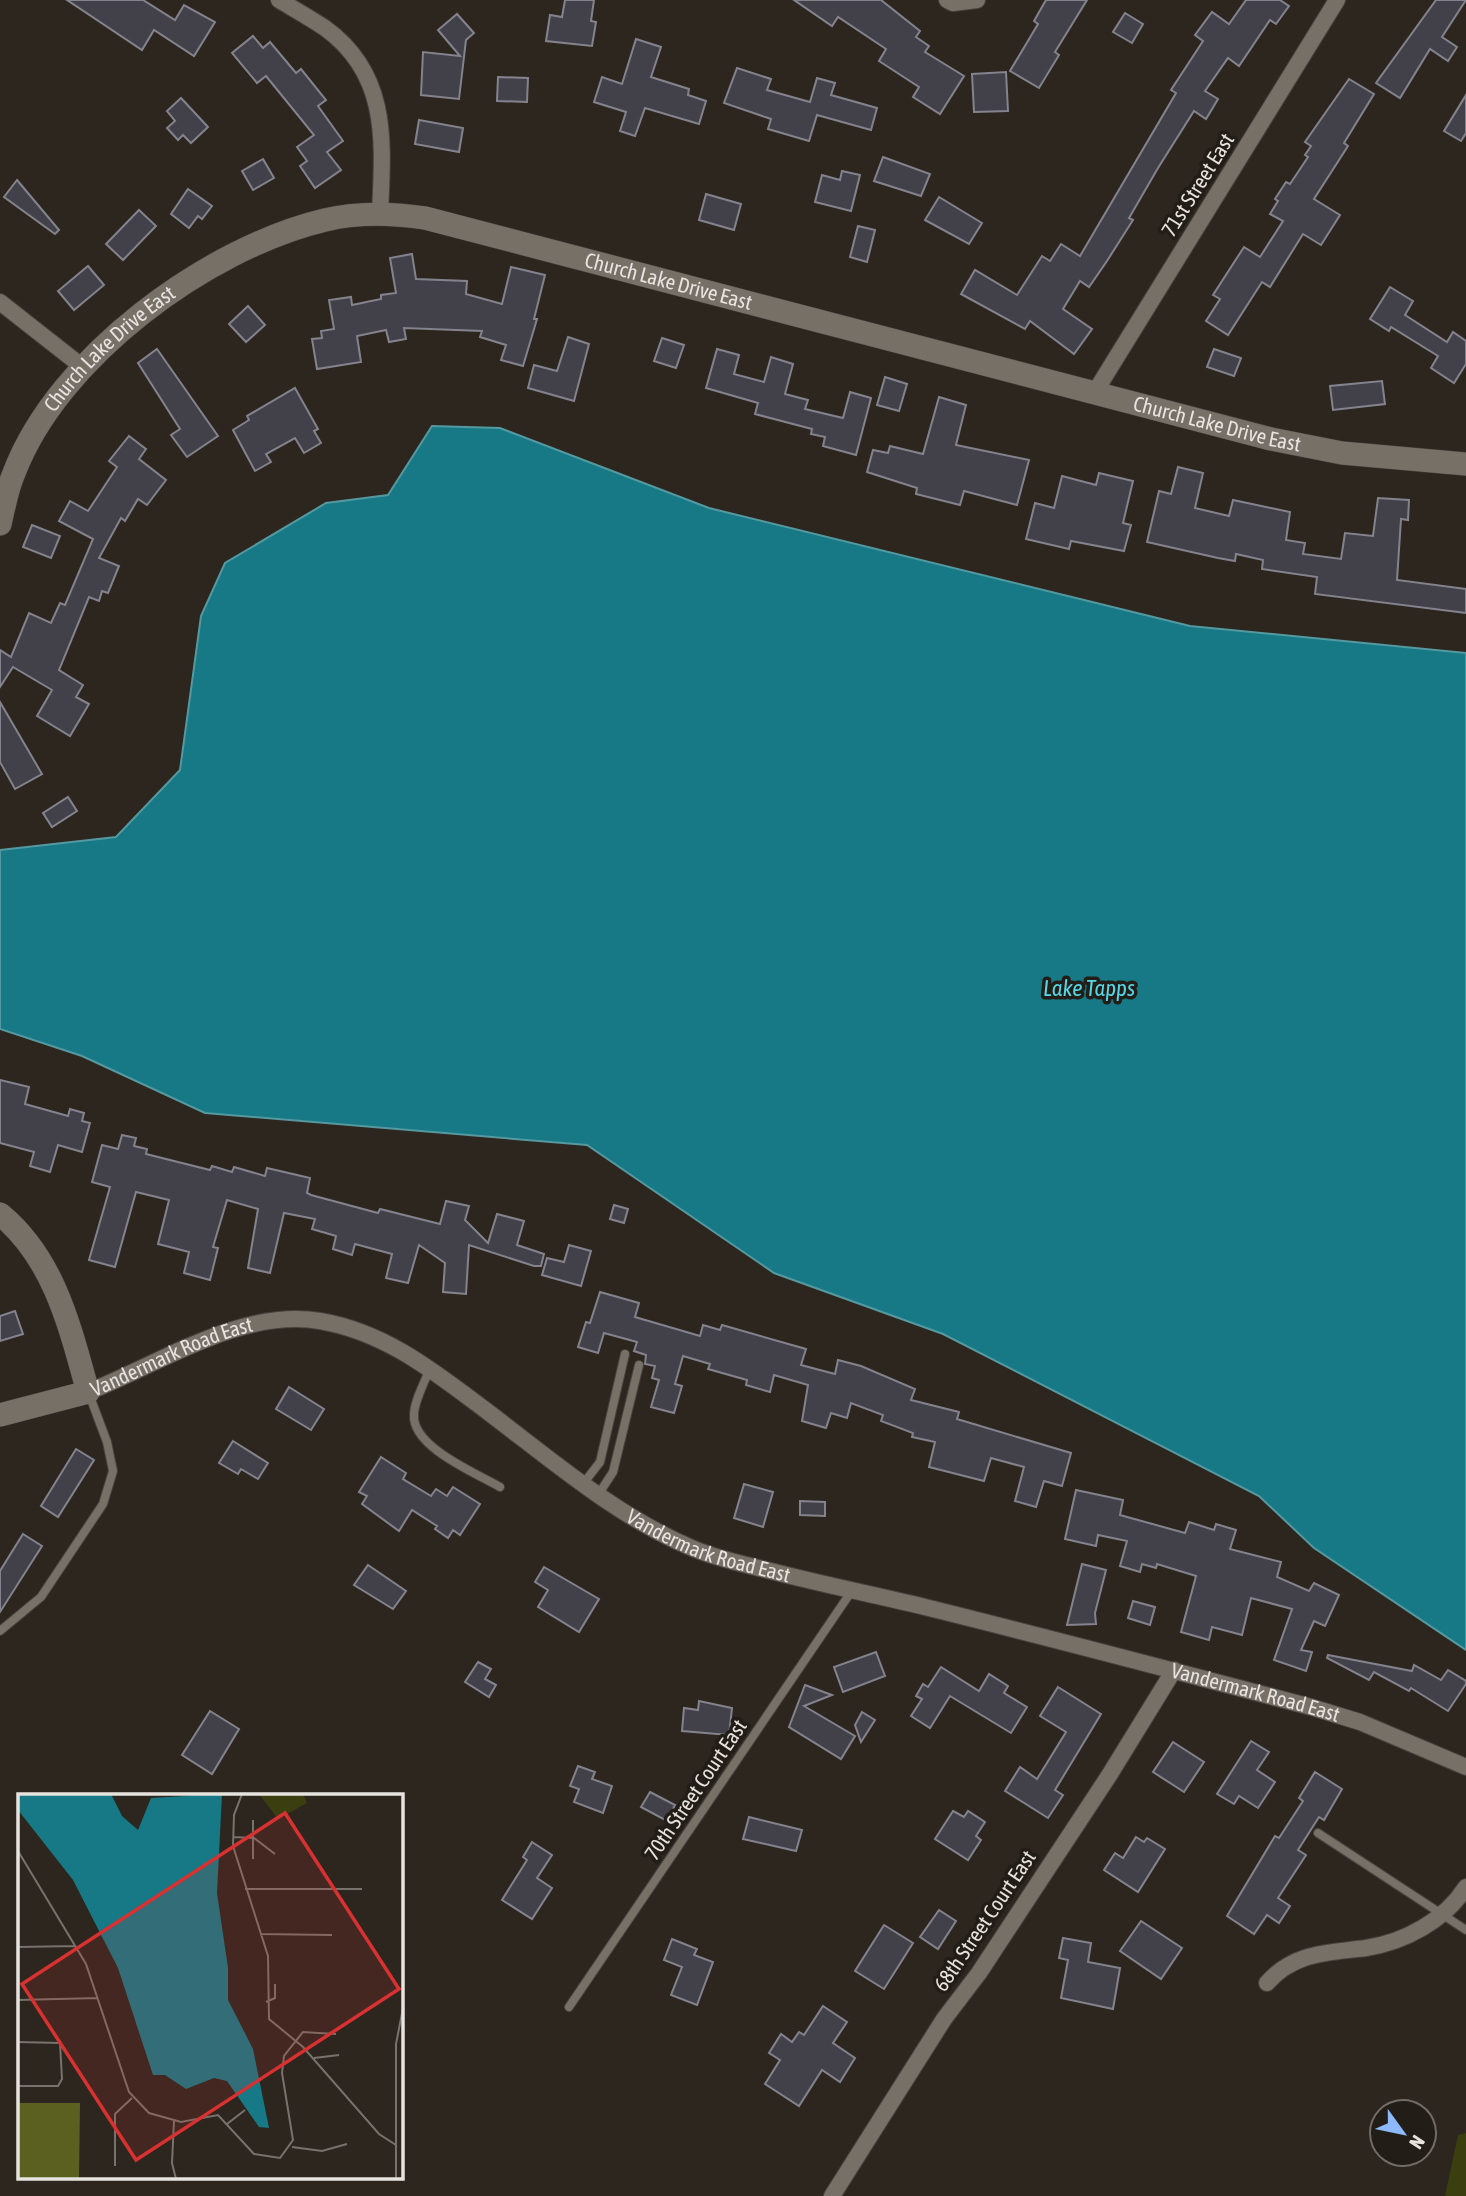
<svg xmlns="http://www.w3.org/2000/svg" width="1466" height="2196" font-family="'Asap Condensed',sans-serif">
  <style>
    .green { fill: #3b3e0f }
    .water { fill: #177985; stroke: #5599a0; stroke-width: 2 }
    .building { fill: #42414a; stroke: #84838d; stroke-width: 2 }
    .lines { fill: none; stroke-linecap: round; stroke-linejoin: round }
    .lane-casing { stroke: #47423c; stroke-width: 10 }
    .street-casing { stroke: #47423c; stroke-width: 18 }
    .secondary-casing { stroke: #47423c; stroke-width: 24 }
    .lane { stroke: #767067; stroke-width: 8 }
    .street { stroke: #767067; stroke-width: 16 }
    .secondary { stroke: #767067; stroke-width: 23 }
    .labels { text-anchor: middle; stroke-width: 7; stroke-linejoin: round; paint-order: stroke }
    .street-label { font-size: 21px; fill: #e7e3de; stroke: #221d16 }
    .water-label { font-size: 23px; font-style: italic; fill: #54d8e8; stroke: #221d16 }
    .inset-road { fill: none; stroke: #77726b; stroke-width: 2 }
    .view { fill: #d73131; fill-opacity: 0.15; stroke: #d73131; stroke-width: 3.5 }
    .inset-edge { fill: none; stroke: #e7e3de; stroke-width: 3.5 }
  </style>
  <rect width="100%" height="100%" fill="#2c261f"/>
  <!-- green -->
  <path class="green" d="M1466 2133V2196H1445L1458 2135Z"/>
  <!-- water -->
  <path class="water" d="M432 426 500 428 709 508 1190 626 1466 653V1650L1314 1548 1259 1496 943 1334 774 1273 587 1145 205 1113 82 1056 0 1029V850L116 837 180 770 201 616 225 563 326 503 388 495Z"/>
  <!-- building -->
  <g class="building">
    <path d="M67 0H143L175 20 184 5 215 22 194 56 154 30 142 50Z"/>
    <path d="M565 0H594L591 21 596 22 592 46 546 41 550 15 562 17Z"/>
    <path d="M794 0H881L920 31 916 37 929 46 925 52 964 76 940 114 913 97 919 87 879 61 886 49 838 17 832 26Z"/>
    <path d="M1046 0H1087L1055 52 1059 55 1039 88 1010 71 1038 24 1034 21Z"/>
    <path d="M1246 0H1280L1289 6 1276 24 1270 20 1239 66 1228 58 1205 91 1218 99 1206 119 1194 111 1158 168 1129 218 1133 220 1107 261 1089 287 1080 281 1063 309 1092 329 1074 354 1030 321 1025 329 961 294 975 270 1017 295 1042 256 1050 261 1061 244 1080 256 1176 93 1171 90 1203 41 1195 35 1212 12 1229 24Z"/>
    <path d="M1436 0H1466L1442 37 1457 47 1448 61 1430 49 1400 98 1376 83Z"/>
    <path d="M1125 13 1143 24 1132 43 1113 32Z"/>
    <path d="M457 14 474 33 466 40 459 99 421 95 423 52 460 56 438 30Z"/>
    <path d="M253 36 263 48 270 42 296 73 301 69 326 100 318 106 343 141 327 152 341 170 315 188 300 166 307 161 297 147 314 135 266 76 257 83 232 53Z"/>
    <path d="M636 39 661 47 651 77 689 89 688 95 706 101 699 124 645 108 635 136 620 131 626 112 594 102 602 77 622 84Z"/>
    <path d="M737 68 771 79 767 90 810 102 817 78 835 83 831 95 877 108 871 130 817 115 809 141 768 129 771 119 724 103Z"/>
    <path d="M1006 72 1008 111 974 112 972 74Z"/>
    <path d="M498 77 528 78 527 102 497 101Z"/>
    <path d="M1349 79 1374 94 1344 143 1348 146 1314 199 1340 215 1321 245 1303 234 1270 287 1262 282 1228 335 1206 321 1220 299 1213 295 1244 247 1260 257 1283 221 1270 214 1278 201 1275 199 1286 182 1290 184 1308 157 1305 155 1311 146 1305 142Z"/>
    <path d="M1466 95V133L1461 141 1444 131Z"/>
    <path d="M181 98 208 127 191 143 183 135 178 140 167 128 175 121 167 111Z"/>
    <path d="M419 120 463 128 459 152 415 144Z"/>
    <path d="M883 157 930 174 921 196 874 181Z"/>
    <path d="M263 159 274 178 253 190 242 171Z"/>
    <path d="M842 171 860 175 851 211 815 202 822 175 840 180Z"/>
    <path d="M17 180 59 230 55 234 4 197Z"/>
    <path d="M188 189 212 206 202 219 198 216 189 228 171 214Z"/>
    <path d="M706 194 741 204 734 230 699 220Z"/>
    <path d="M939 197 982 223 969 244 925 220Z"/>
    <path d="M139 210 156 226 123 260 106 244Z"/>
    <path d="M858 226 875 230 867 262 850 257Z"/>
    <path d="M412 254 416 279 467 281 466 294 502 304 511 267 545 275 534 319H537L523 366 501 360 506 345 480 337 482 331 404 328 406 339 389 342 386 330 357 336 361 362 317 369 312 339 322 338 321 331 334 329 329 300 351 297 352 305 381 299V295L396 293 390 258Z"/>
    <path d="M88 266 104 285 74 310 58 291Z"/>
    <path d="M1390 287 1413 301 1405 315 1447 342 1453 332 1466 341V364L1454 383 1431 368 1438 356 1391 327 1389 331 1370 319Z"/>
    <path d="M248 306 265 325 246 342 229 324Z"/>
    <path d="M568 337 589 344 574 401 528 388 534 365 557 371Z"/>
    <path d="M662 338 684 345 676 368 654 361Z"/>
    <path d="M157 349 218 436 187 457 171 435 180 429 138 363Z"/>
    <path d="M717 349 739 355 734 374 764 382 771 357 793 364 785 394 808 400 805 409 843 418 850 392 871 398 856 455 823 446 825 437 811 434 812 429 755 414 758 403 706 388Z"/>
    <path d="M1214 349 1241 358 1234 376 1207 367Z"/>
    <path d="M885 377 907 384 899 411 877 405Z"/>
    <path d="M1382 381 1385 404 1333 410 1330 386Z"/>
    <path d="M295 388 318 429 314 431 321 443 304 453 295 438 266 454 271 462 255 471 233 430 249 420 247 416Z"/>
    <path d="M939 397 966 405 956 445 1029 460 1017 505 964 491 960 505 916 494 917 488 867 472 873 450 888 453 890 446 923 454Z"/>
    <path d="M129 436 146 449 139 459 166 480 147 505 138 499 125 521 121 518 99 558 119 566 108 593 102 591 99 601 89 597 59 670 83 685 76 697 89 704 70 736 37 716 52 690 13 667 0 687V650L11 657 29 613 51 623 60 603 65 605 93 539 59 521 70 501 88 511 117 467 109 461Z"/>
    <path d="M1178 467 1203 473 1195 508 1229 516 1233 500 1290 512 1286 540 1305 543 1303 554 1341 559 1345 533 1373 536 1378 498 1409 500 1408 520 1401 519 1397 580 1466 589V613L1315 594 1317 577 1262 569 1263 560 1236 554 1235 561 1218 558 1147 542 1159 491 1171 494Z"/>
    <path d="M1099 473 1133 481 1123 523 1131 525 1124 551 1071 541 1069 549 1026 539 1035 503 1054 508 1062 476 1096 485Z"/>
    <path d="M32 525 60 536 51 558 23 547Z"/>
    <path d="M0 702 42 774 15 789 0 762Z"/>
    <path d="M68 797 77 811 52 827 43 813Z"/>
    <path d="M0 1080 29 1087 25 1104 68 1116 70 1109 84 1113 82 1121 90 1123 82 1152 58 1145 50 1172 30 1166 34 1152 0 1143Z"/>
    <path d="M122 1135 136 1138 134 1146 147 1149 146 1154 210 1170 212 1166 232 1172 234 1167 265 1176 267 1168 310 1178 307 1193 311 1195 378 1213 380 1209 440 1224 446 1201 469 1206 465 1220 488 1243 497 1214 524 1221 517 1245 544 1254 541 1266H534L469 1245 466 1294 443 1292 445 1263 419 1245 408 1283 386 1278 392 1254 355 1244 352 1255 333 1249 336 1236 312 1229 315 1219 284 1213 270 1273 248 1268 258 1209 227 1200 213 1247 218 1248 210 1280 184 1273 189 1252 158 1244 169 1200 136 1192 115 1267 89 1260 110 1187 92 1182 102 1145 118 1149Z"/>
    <path d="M614 1205 628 1209 624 1223 610 1219Z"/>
    <path d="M569 1245 591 1251 581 1286 542 1275 547 1258 564 1262Z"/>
    <path d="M600 1292 639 1303 635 1317 700 1336 703 1325 720 1330 722 1325 806 1349 801 1365 835 1374 838 1360 861 1366 915 1389 911 1400 959 1412 957 1419 1071 1453 1062 1486 1044 1481 1036 1507 1015 1501 1024 1467 991 1458 984 1481 929 1467 935 1442 912 1437 913 1433 881 1421 883 1415 851 1403 847 1418 831 1413 826 1428 802 1421 808 1385 774 1375 770 1392 746 1385 747 1380 708 1369 710 1364 683 1356 675 1384 682 1386 674 1413 651 1407 659 1380 652 1378 655 1366 645 1364 646 1355 634 1351 637 1342 604 1333 598 1353 578 1347 586 1322 590 1323Z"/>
    <path d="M15 1311 23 1334 0 1341V1316Z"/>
    <path d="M289 1387 324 1409 311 1430 276 1409Z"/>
    <path d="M233 1441 268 1463 258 1479 241 1469 238 1474 219 1463Z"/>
    <path d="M76 1449 94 1460 58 1517 41 1506Z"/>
    <path d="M381 1457 406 1473 403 1479 431 1496 436 1489 447 1496 453 1487 480 1504 460 1535 453 1530 448 1538 435 1529 437 1526 412 1510 399 1531 362 1504 367 1496 359 1492Z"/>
    <path d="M744 1484 773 1492 763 1527 734 1518Z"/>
    <path d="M1076 1490 1123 1500 1120 1515 1185 1533 1189 1522 1214 1530 1216 1524 1236 1530 1230 1549 1281 1562 1277 1577 1309 1591 1314 1583 1339 1595 1325 1626 1314 1621 1301 1650 1312 1652 1306 1671 1274 1660 1292 1609 1251 1598 1242 1635 1212 1627 1209 1640 1181 1632 1196 1576 1157 1564 1156 1568 1142 1564 1140 1572 1120 1566 1127 1541 1098 1535 1096 1546 1065 1539Z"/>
    <path d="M800 1501 825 1502V1516L800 1515Z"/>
    <path d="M23 1534 42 1546 0 1612V1571Z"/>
    <path d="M1082 1564 1106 1570 1095 1613 1096 1624 1067 1625Z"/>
    <path d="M368 1565 406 1591 393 1609 354 1585Z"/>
    <path d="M544 1567 599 1599 579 1632 538 1607 548 1590 535 1582Z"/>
    <path d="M1133 1601 1155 1607 1150 1625 1128 1618Z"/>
    <path d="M876 1652 885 1676 843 1692 834 1667Z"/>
    <path d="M1328 1655 1412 1671 1414 1665 1441 1680 1448 1670 1466 1681V1684L1448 1711 1411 1688 1409 1691 1374 1672 1369 1680 1327 1658Z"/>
    <path d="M478 1662 491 1669 485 1679 496 1685 489 1697 465 1682Z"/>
    <path d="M941 1667 979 1691 989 1674 1008 1686 1004 1693 1027 1707 1011 1733 950 1696 930 1728 911 1716 922 1699 916 1696 923 1684 928 1687Z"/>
    <path d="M805 1685 832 1695 804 1706 855 1736 841 1759 789 1727Z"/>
    <path d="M1058 1687 1101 1714 1055 1790 1063 1795 1048 1818 1005 1791 1020 1767 1037 1779 1066 1732 1040 1716Z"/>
    <path d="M699 1701 732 1708 729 1735 682 1731 684 1708 698 1710Z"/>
    <path d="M210 1711 239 1729 212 1774 182 1755Z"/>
    <path d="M862 1712 875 1720 861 1742 855 1725Z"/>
    <path d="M1251 1741 1269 1752 1257 1770 1275 1782 1258 1808 1239 1796 1234 1804 1217 1794Z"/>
    <path d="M1173 1742 1204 1762 1184 1792 1153 1772Z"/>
    <path d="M578 1766 595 1772 592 1779 612 1786 603 1813 574 1802 579 1789 570 1786Z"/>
    <path d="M1315 1772 1342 1789 1324 1820 1319 1817 1298 1850 1306 1855 1278 1898 1290 1906 1279 1923 1267 1915 1254 1934 1227 1916 1275 1836 1279 1838 1303 1801 1299 1798Z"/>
    <path d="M650 1792 675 1805 667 1821 641 1807Z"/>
    <path d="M953 1811 964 1817 968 1811 985 1822 976 1836 981 1840 968 1860 935 1839Z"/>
    <path d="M749 1817 802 1830 796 1851 743 1839Z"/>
    <path d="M1136 1837 1144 1842 1147 1838 1165 1849 1138 1892 1104 1870 1115 1853 1123 1858Z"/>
    <path d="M532 1842 552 1855 537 1878 552 1888 532 1919 502 1900 527 1860 523 1857Z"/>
    <path d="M939 1910 956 1921 938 1949 920 1937Z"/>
    <path d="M1141 1921 1182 1948 1161 1979 1120 1951Z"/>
    <path d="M884 1925 913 1943 884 1989 855 1971Z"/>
    <path d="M1063 1938 1091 1943 1088 1962 1120 1968 1113 2009 1061 1998 1068 1960 1059 1958Z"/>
    <path d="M672 1939 697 1949 694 1955 713 1962 697 2005 671 1995 682 1967 664 1960Z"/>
    <path d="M823 2006 847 2022 833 2043 855 2058 840 2082 822 2070 799 2106 765 2084 780 2060 769 2053 781 2034 792 2042 799 2032 804 2035Z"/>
  </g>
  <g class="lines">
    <defs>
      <g id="lane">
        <path d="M430 1368C425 1382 414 1401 414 1415 412 1447 476 1473 500 1487"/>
        <path d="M583 1484 600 1462 625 1354"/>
        <path d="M598 1495 613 1472 639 1365"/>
        <path d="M0 1631 41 1597 103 1504 113 1471 107 1442 89 1394"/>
        <path d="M1318 1833 1466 1930"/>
        <path d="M569 2007 851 1592"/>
      </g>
      <g id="street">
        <path d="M279 0C294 9 310 18 325 28 390 75 383 143 380 214"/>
        <path d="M947 0 953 3 977 0"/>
        <path d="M0 302 84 368"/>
        <path d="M1095 392 1337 0"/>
        <path id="s1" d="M88 1392C160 1364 240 1308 320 1321 386 1332 436 1373 488 1412 553 1461 616 1516 692 1548 715 1558 739 1563 763 1569 816 1583 871 1594 925 1607 1054 1639 1183 1673 1311 1707L1360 1722 1466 1767"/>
        <path d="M1267 1983C1294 1952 1328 1953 1366 1948 1405 1942 1445 1920 1466 1887"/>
        <path d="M832 2196 944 2019 979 1973 1110 1774 1174 1670"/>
      </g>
      <g id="secondary">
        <path id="s2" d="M0 524C4 507 7 489 14 473 58 357 207 248 325 220 358 212 391 213 425 218L1271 439 1342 453 1466 464"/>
        <path d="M0 1214C54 1258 70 1327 88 1392L0 1415"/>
      </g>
    </defs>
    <!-- lane casing -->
    <use href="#lane" class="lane-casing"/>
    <!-- street casing -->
    <use href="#street" class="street-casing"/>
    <!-- secondary casing -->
    <use href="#secondary" class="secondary-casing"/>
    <!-- lane -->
    <use href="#lane" class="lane"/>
    <!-- street -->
    <use href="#street" class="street"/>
    <!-- secondary -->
    <use href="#secondary" class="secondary"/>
  </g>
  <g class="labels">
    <!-- street labels -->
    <g class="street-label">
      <text transform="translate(1198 185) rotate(-58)" y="7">71st Street East</text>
      <text dy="7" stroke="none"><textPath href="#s2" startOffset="819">Church Lake Drive East</textPath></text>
      <text dy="7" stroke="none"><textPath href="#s2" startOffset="212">Church Lake Drive East</textPath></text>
      <text dy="7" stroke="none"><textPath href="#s2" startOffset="1386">Church Lake Drive East</textPath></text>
      <text dy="7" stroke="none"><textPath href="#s1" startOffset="91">Vandermark Road East</textPath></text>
      <text dy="7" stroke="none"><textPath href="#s1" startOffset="700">Vandermark Road East</textPath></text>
      <text dy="7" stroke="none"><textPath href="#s1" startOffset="1267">Vandermark Road East</textPath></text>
      <text transform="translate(696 1790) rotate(-56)" y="7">70th Street Court East</text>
      <text transform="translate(985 1921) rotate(-56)" y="7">68th Street Court East</text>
    </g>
    <!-- water labels -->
    <g class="water-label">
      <text x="1089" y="996">Lake Tapps</text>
    </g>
  </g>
  <!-- overview -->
  <g transform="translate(18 1794)">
    <rect width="385" height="385" fill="#2c261f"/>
    <path d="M241 0H285L289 9 260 25Z" fill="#3b3e0f"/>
    <path d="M0 309H62L61 385H0Z" fill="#5b6021"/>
    <path d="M0 0H93L104 22 120 36 133 4 204 0 199 99 210 174V206L235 255 251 334 241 333 209 287 196 284 168 295 147 281H135L100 174 55 86 0 16Z" fill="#177985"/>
    <path class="inset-road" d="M224 0 216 21 215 52 250 162 251 225 285 253 361 340 378 351M215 43 236 44 257 60M0 57 68 170 111 298 131 319 163 328 200 321 236 360 262 364 275 346 264 279 266 262 285 238 318 240M235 65V26M227 95H344M242 140 314 141M0 153 57 152M0 206 80 204M248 208 257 204V190M0 248 42 249 44 285 40 292H0M296 264 321 261M156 327 154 369 158 385M209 330 227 316M274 353 304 357 329 350M97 372V320L114 304M378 385V250L385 214"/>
    <path class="view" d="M267 19 381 195 118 366 4 190Z"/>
    <rect width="385" height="385" class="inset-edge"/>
  </g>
  <!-- north arrow -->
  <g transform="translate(1403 2133) rotate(123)"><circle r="33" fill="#221d16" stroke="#716c66" stroke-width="2"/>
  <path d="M0-5L12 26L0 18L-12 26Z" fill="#8eb9fd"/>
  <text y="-10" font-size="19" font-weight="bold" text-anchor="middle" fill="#e7e3de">N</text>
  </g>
</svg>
